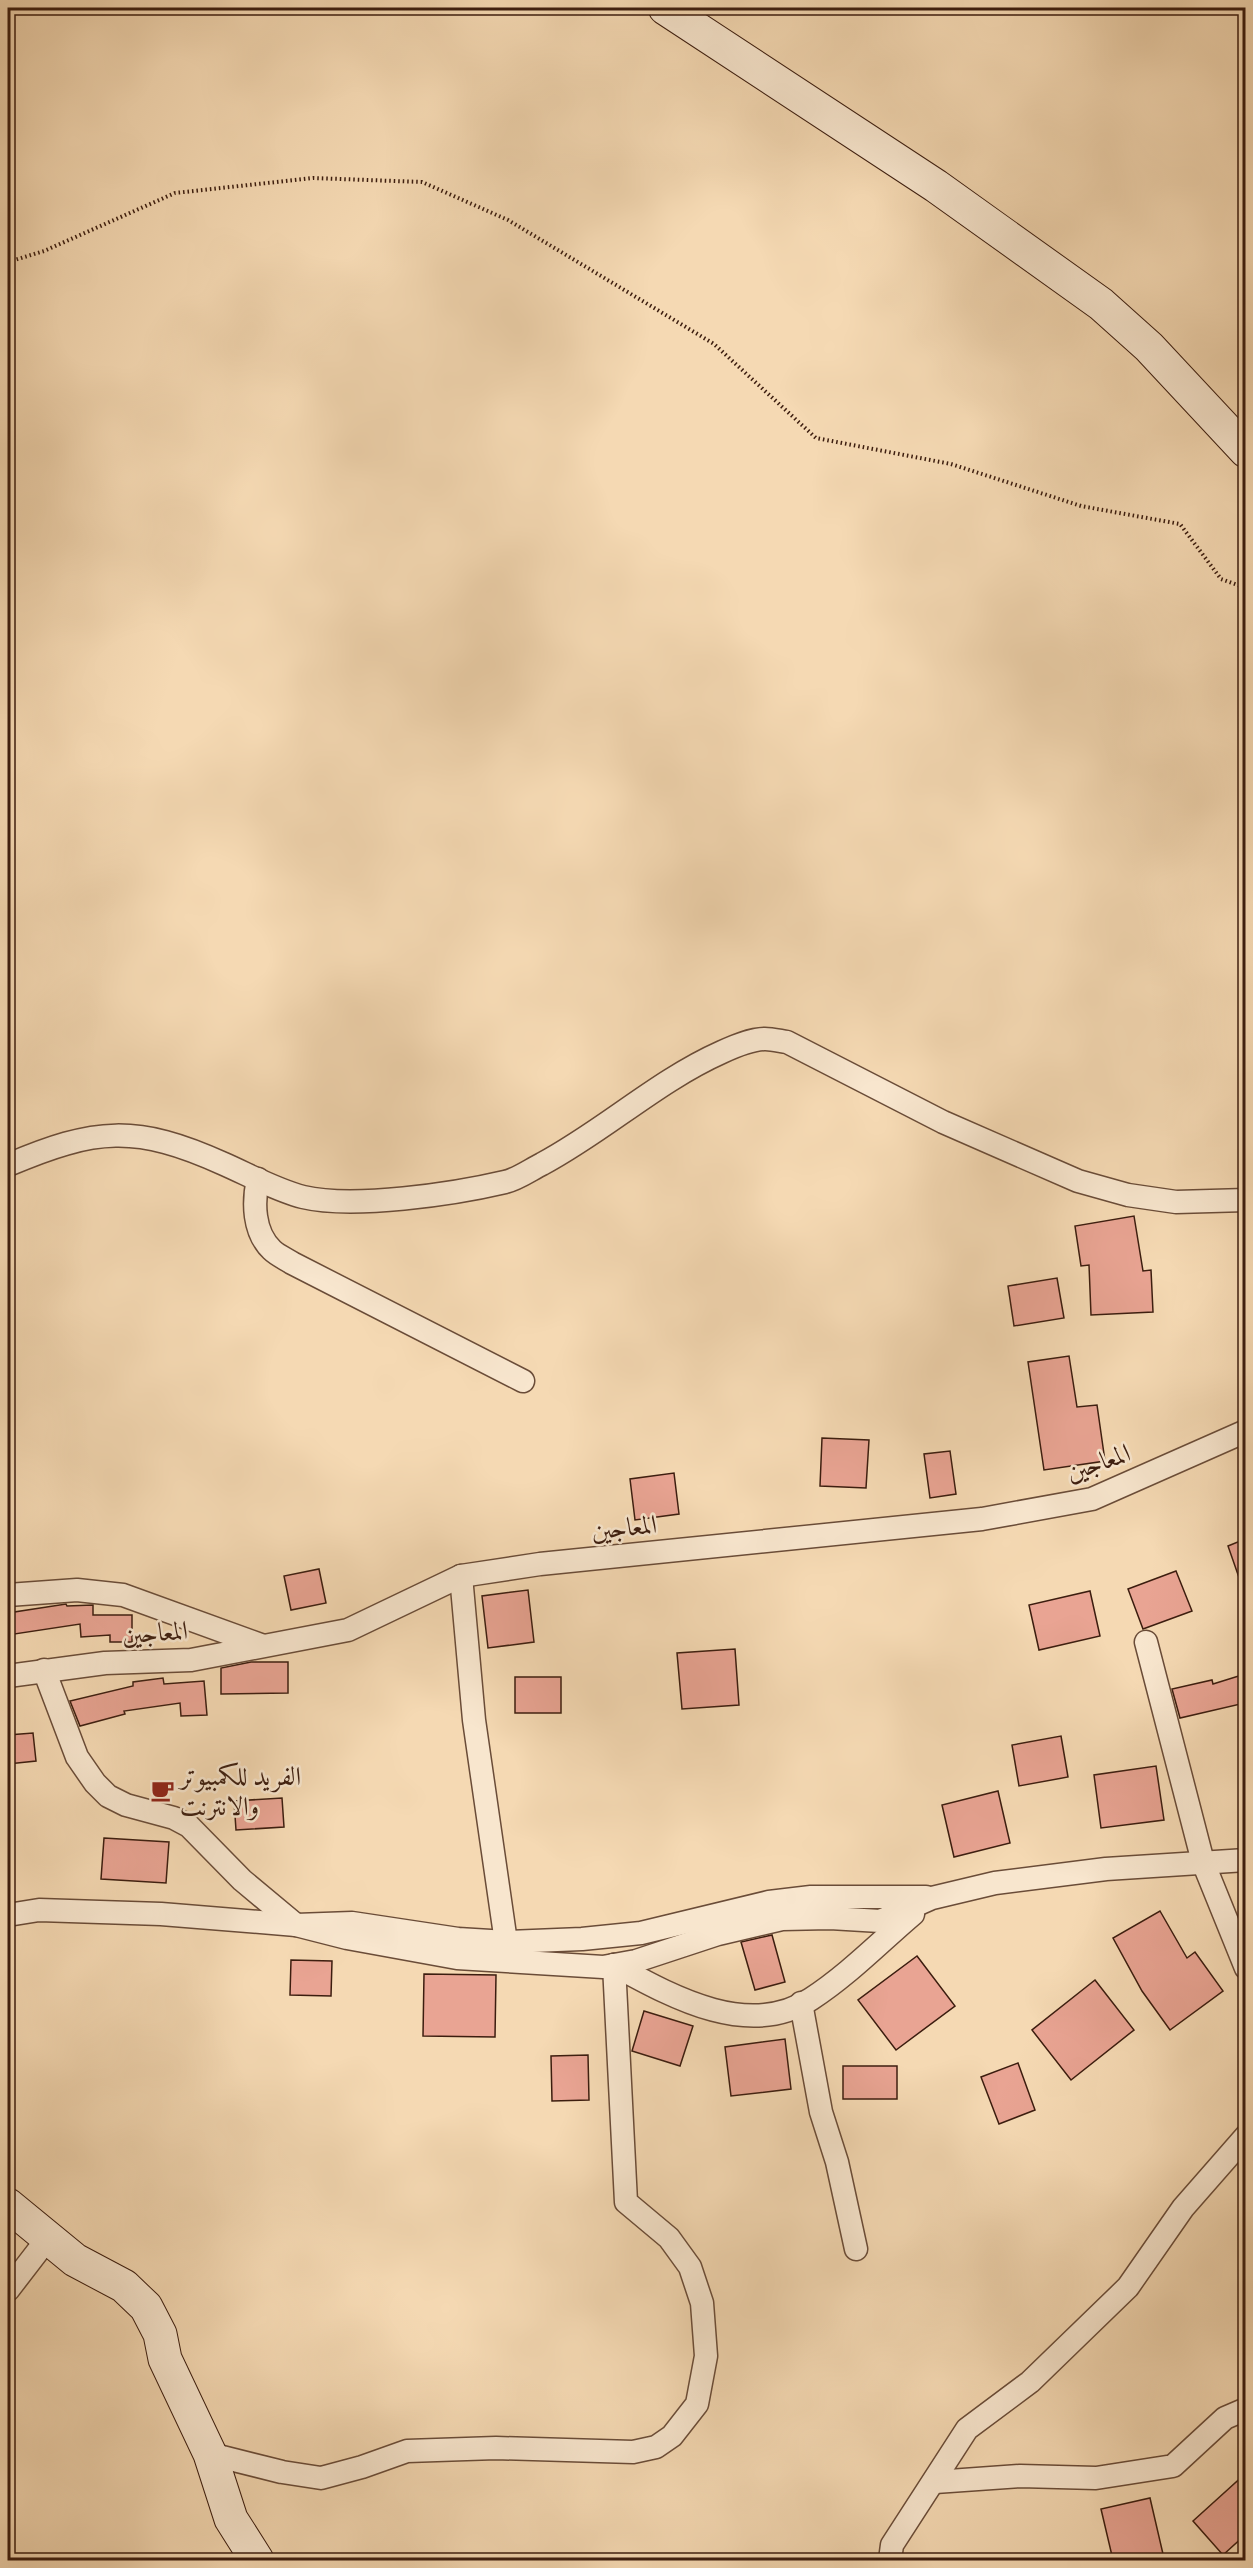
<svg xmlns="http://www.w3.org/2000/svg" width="1253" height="2568" font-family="'IM FELL DW Pica',Amiri,serif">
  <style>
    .building { fill: #e9a493; stroke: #3c1d0f; stroke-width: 1.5 }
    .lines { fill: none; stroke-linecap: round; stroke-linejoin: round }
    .street-casing { stroke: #6a4c38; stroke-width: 25 }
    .secondary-casing { stroke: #3c1d0f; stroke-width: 35 }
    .path { stroke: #3c1d0f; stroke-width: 4; stroke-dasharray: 1.5 3; stroke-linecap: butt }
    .street { stroke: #f8e6ce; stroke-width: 22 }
    .secondary { stroke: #f8e6ce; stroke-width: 33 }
    .labels { text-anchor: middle; stroke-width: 5; stroke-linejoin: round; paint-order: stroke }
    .street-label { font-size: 26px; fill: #3c1d0f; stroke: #f8e6ce }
    .poi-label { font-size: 26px; fill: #3c1d0f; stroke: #f8e6ce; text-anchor: start }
  </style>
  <rect width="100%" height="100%" fill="#f5d9b3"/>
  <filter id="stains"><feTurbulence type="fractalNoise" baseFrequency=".00333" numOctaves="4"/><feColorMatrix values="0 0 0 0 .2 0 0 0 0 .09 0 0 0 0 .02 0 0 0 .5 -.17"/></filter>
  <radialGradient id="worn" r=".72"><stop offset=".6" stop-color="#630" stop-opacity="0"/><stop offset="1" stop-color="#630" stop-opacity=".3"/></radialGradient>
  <!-- building -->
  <g class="building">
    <path d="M1134 1216 1143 1271 1151 1270 1153 1312 1091 1315 1089 1265 1081 1266 1075 1226Z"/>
    <path d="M1057 1278 1064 1318 1014 1326 1008 1286Z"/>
    <path d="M1069 1356 1077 1407 1097 1405 1105 1461 1044 1470 1028 1362Z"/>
    <path d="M822 1438 869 1440 866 1488 820 1486Z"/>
    <path d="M950 1451 956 1494 930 1498 924 1454Z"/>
    <path d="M674 1473 679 1514 635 1520 630 1479Z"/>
    <path d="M1245 1539V1588L1243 1589 1228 1546Z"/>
    <path d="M319 1569 326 1603 291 1610 284 1576Z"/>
    <path d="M1176 1571 1192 1611 1143 1629 1128 1589Z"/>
    <path d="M528 1590 534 1642 488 1648 482 1596Z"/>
    <path d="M1090 1591 1100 1636 1039 1650 1029 1605Z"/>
    <path d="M66 1604 67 1606 93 1605V1615H132V1642H110V1635L81 1637 80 1624 8 1635V1613Z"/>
    <path d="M735 1649 739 1705 682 1709 677 1653Z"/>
    <path d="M251 1662H288V1693L221 1694V1668Z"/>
    <path d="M1245 1674V1703L1180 1718 1172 1689 1212 1680 1213 1684Z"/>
    <rect x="515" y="1677" width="46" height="36"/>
    <path d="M163 1678 164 1684 204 1681 207 1715 181 1716 180 1703 124 1711 125 1714 80 1726 70 1701 133 1686V1682Z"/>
    <path d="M33 1733 36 1761 8 1764V1735Z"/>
    <path d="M1061 1736 1068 1777 1019 1786 1012 1745Z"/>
    <path d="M1156 1766 1164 1820 1101 1828 1094 1775Z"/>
    <path d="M998 1791 1010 1843 954 1857 942 1805Z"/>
    <path d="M282 1798 284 1827 236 1830 234 1801Z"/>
    <path d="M104 1838 169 1842 166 1883 101 1879Z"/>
    <path d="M1160 1911 1187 1958 1195 1952 1223 1991 1170 2030 1142 1991 1113 1938Z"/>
    <path d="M772 1935 785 1982 755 1990 741 1942Z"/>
    <path d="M917 1956 955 2006 896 2050 858 2000Z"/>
    <path d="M291 1960 332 1961 331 1996 290 1995Z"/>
    <path d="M424 1974 496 1975 495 2037 423 2036Z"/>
    <path d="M1095 1980 1134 2030 1071 2080 1032 2030Z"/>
    <path d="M644 2011 693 2026 680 2066 632 2051Z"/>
    <path d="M785 2039 791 2089 731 2096 725 2047Z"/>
    <path d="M588 2055 589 2100 552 2101 551 2056Z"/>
    <path d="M1018 2063 1035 2110 999 2124 981 2077Z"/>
    <rect x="843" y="2066" width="54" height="33"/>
    <path d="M1245 2474V2535L1223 2555 1193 2521Z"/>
    <path d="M1150 2498 1163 2554 1133 2560H1113L1101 2509Z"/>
  </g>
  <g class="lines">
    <defs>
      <g id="street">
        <path d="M8 1165C95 1128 136 1124 224 1164 249 1175 276 1190 303 1197 353 1209 454 1194 505 1182 518 1179 530 1170 542 1164 604 1131 657 1081 722 1052 735 1046 751 1039 765 1039 772 1039 780 1041 787 1042L943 1122 1078 1181 1128 1195 1176 1202 1246 1200"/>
        <path d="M258 1179C253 1202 253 1232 272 1250 277 1255 286 1259 292 1263L523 1381"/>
        <path d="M461 1576 474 1720 508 1956"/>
        <path d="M8 1595 77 1590 123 1595 261 1645"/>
        <path d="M1146 1642 1203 1862 1246 1968"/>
        <path d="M44 1670 77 1757 95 1783 108 1796 126 1805 174 1818 189 1826 242 1880 296 1925 347 1938 457 1958 603 1967 636 1961 718 1934 782 1919 830 1918 880 1921 932 1898 995 1883 1106 1869 1246 1860"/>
        <path d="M8 1676 105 1663 191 1660 348 1630 461 1576 540 1564 982 1519 1092 1499 1246 1431"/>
        <path d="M8 1915 39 1910 161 1914 296 1925 352 1923 458 1939 507 1942 582 1939 641 1933 769 1902 811 1897H926"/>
        <path d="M614 1965C671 1996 748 2040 811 1999 848 1975 880 1942 913 1914"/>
        <path d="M801 2003 821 2112 837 2162 856 2249"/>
        <path d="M8 2290 48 2238"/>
        <path d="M210 2454 282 2472 321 2478 362 2467 407 2451 496 2448 633 2452 656 2447 672 2436 697 2404 706 2356 702 2303 690 2267 669 2238 626 2202 614 1965"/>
        <path d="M935 2482 1020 2476 1096 2478 1173 2466 1225 2418 1246 2409"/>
        <path d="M890 2560 892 2545 967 2429 1030 2382 1128 2287 1183 2208 1246 2136"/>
      </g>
      <g id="secondary">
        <path d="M665 8 936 186 1101 304 1149 347 1246 451"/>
        <path d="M8 2205 75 2260 124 2286 146 2307 160 2334 165 2359 210 2454 231 2519 257 2560"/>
      </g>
    </defs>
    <!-- street casing -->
    <use href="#street" class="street-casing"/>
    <!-- secondary casing -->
    <use href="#secondary" class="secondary-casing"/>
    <!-- path -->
    <path class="path" d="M8 262 44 251 175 193 313 178 422 182 508 220 714 344 816 438 951 464 1081 506 1180 524 1221 579 1246 588"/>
    <!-- street -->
    <use href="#street" class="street"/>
    <!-- secondary -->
    <use href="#secondary" class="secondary"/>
  </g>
  <!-- icons -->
  <defs>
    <symbol id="cafe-bare" viewBox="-9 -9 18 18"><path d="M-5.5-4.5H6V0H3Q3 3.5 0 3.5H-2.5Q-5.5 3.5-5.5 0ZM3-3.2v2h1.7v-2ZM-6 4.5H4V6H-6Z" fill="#8f2418" stroke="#f8e6ce" stroke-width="2.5" paint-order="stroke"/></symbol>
  </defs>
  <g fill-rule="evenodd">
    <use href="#cafe-bare" x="146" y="1774" width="33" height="33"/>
  </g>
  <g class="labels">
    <!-- street labels -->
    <g class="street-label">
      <text transform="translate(1098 1462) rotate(-19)" y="9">المعاجين</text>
      <text transform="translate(624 1527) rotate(-6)" y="9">المعاجين</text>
      <text transform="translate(155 1632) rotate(-4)" y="9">المعاجين</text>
    </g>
    <!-- poi labels -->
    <g class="poi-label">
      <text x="180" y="1785">الفريد للكمبيوتر<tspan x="180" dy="30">والانترنت</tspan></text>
    </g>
  </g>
  <!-- margin -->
  <rect width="1253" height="2568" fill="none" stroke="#f5d9b3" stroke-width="30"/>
  <rect x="9" y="9" width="1235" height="2550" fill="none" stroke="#3c1d0f" stroke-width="3"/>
  <rect x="15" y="15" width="1223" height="2538" fill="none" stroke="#3c1d0f" stroke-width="1.5"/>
  <rect width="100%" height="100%" filter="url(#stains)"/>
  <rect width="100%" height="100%" fill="url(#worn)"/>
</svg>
